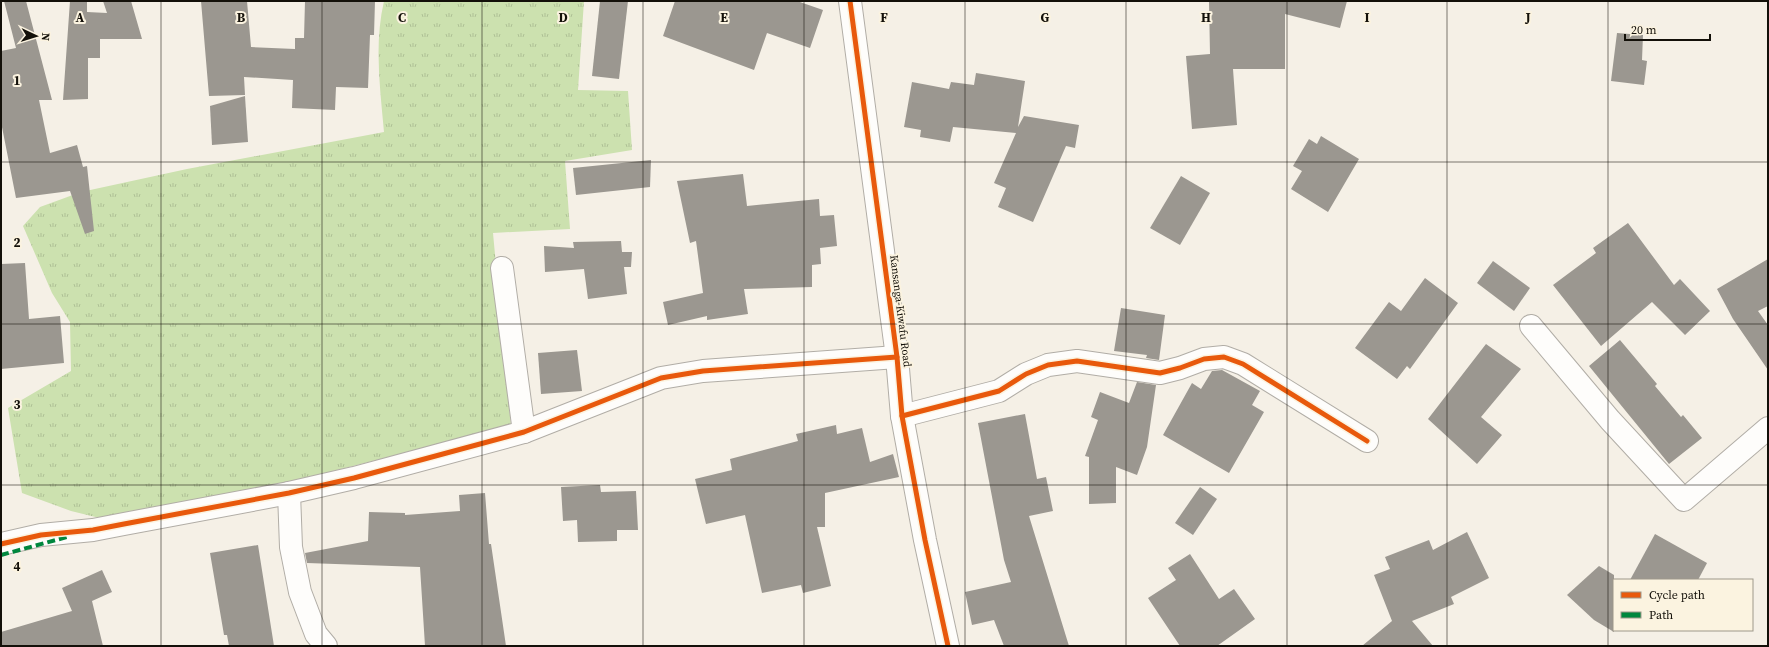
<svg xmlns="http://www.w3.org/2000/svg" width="1769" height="647" font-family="'Source Serif 4',serif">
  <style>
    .park { fill: url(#park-tufts) }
    .building { fill: #9b9790 }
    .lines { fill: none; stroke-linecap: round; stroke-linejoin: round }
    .street-casing { stroke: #b1ada6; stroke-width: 24 }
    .street { stroke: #fefdfb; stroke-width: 22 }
    .quiet { stroke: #00873e; stroke-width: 4; stroke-dasharray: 8 4; stroke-linecap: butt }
    .cycleway-casing { stroke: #fbf3e0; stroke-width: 8 }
    .cycleway { stroke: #e8590c; stroke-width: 5 }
    .grid { fill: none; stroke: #131009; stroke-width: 1; stroke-opacity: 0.55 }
    .labels { text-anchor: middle; stroke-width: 4; stroke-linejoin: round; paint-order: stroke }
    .street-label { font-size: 11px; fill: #131009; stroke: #fbf3e0 }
    .grid-label { font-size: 13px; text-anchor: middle; font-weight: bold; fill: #131009; stroke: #fbf3e0; stroke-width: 4; stroke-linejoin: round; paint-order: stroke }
  </style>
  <defs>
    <pattern id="park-tufts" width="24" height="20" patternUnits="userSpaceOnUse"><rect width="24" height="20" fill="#cce1af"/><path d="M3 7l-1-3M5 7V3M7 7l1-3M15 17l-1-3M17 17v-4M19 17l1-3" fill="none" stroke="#aec095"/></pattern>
  </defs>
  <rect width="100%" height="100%" fill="#f5f0e6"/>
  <!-- park -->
  <path class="park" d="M384 1H584L578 90 628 91 632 150 565 161 570 229 493 233 511 426 124 524 71 511 22 493 8 408 71 371 70 322 52 293 23 226 40 207 81 192 187 169 384 132C380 88 374 44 384 1Z"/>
  <!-- building -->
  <g class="building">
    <path d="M4 1H26L52 100H39L50 153 77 145 83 167 87 166 94 231 85 234 70 191 16 198 1 122V51L16 48Z"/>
    <path d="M70 1H87V12L107 13 103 1H131L142 39H100V58H88V99L63 100Z"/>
    <path d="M201 1H247L251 47 295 49V38H304L305 1H375L374 35H370L368 88 336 87 335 110 292 108 293 80 244 77 245 95 209 96Z"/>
    <path d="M600 1H628L619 79 592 76Z"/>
    <path d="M675 1H797L823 10 810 48 767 33 754 70 663 36Z"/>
    <path d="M1209 1H1347L1340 28 1285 14V69H1233L1237 125 1192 129 1186 56 1210 54Z"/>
    <path d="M1617 33 1643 35 1642 60 1647 61 1644 85 1611 81Z"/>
    <path d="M976 73 1025 81 1018 127 1024 116 1079 125 1075 148 1066 146 1033 222 998 207 1006 188 994 183 1016 133 953 127 950 142 920 137 921 130 904 127 912 82 949 89 951 82 974 85Z"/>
    <path d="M245 96 248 142 212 145 210 106Z"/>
    <path d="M1321 136 1359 159 1328 212 1291 189 1302 171 1293 166 1309 139 1317 144Z"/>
    <path d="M651 160 650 187 576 195 573 168Z"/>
    <path d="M743 174 747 206 819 199 820 216 834 215 837 246 820 248 821 264 812 265V287L744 289 748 314 707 320V316L668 325 663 302 703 293 696 241 690 243 677 181Z"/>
    <path d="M1181 176 1210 193 1180 245 1150 228Z"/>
    <path d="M1628 223 1674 285 1680 279 1710 311 1685 335 1652 302 1601 346 1553 285 1596 253 1593 248Z"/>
    <path d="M621 241 622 252H632L631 267H624L627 294 588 299 584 269 545 272 544 246 574 248 573 242Z"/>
    <path d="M1768 259V306L1758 311 1768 325V370L1733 319 1717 289Z"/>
    <path d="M1493 261 1530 288 1514 311 1477 283Z"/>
    <path d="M25 263 29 319 60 316 64 363 1 369V264Z"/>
    <path d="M1425 278 1458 303 1410 369 1407 366 1397 379 1355 348 1389 302 1401 311Z"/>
    <path d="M1121 308 1165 315 1159 360 1146 358 1147 355 1114 351Z"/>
    <path d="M1620 340 1657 384 1655 386 1681 417 1683 415 1702 438 1669 464 1589 366Z"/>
    <path d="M1486 344 1521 369 1481 417 1502 435 1477 464 1428 419Z"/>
    <path d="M577 350 582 391 541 394 538 353Z"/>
    <path d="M1222 370 1260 391 1252 405 1264 412 1229 473 1163 435 1192 383 1201 389 1212 371Z"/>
    <path d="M1137 382 1156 385 1147 447 1137 475 1116 467V503L1089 504V457L1085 456 1098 420 1091 417 1100 392 1129 403Z"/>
    <path d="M1025 414 1037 479 1046 477 1053 511 1029 516 1069 646H1004L994 620 972 625 965 592 1011 582 1004 560 978 423Z"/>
    <path d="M836 425 837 434 862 428 870 462 893 454 899 477 825 493V527H817L831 586 803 593 801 585 762 593 745 515 706 524 695 479 732 470 730 459 798 441 796 434Z"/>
    <path d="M600 485 601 492 636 491 638 530H617V541L578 542 577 520 563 521 561 487Z"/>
    <path d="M1200 487 1217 499 1193 535 1175 523Z"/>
    <path d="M485 493 489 544H491L506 646H425L420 567 307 563 305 553 368 541 369 512 405 513V515L460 511 459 495Z"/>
    <path d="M1467 532 1489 578 1451 597 1454 604 1412 621 1433 646H1362L1392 621 1374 575 1390 569 1385 557 1429 540 1433 550Z"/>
    <path d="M1655 534 1707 563 1698 580H1630Z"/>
    <path d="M258 545 274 646H229L227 635H224L210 553Z"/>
    <path d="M1190 554 1219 599 1234 589 1255 619 1217 646H1180L1148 598 1176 580 1168 568Z"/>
    <path d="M1599 566 1614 575V632L1594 620 1567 595Z"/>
    <path d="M102 570 112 592 92 601 103 646H1V632L72 611 62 588Z"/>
  </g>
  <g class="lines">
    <defs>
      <g id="street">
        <path d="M850 1 897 357 902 416 925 540 948 646"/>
        <path d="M502 268 524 432"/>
        <path d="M1531 326 1610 420 1684 500 1768 428"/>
        <path d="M902 416 999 391 1026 374 1048 365 1077 361 1160 373 1180 368 1204 359 1224 357 1243 364 1367 441"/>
        <path d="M289 493 291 547 300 592 316 634 326 646"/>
        <path d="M1 544 41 535 93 530 124 524 289 493 354 478 524 432 661 378 703 371 897 357"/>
      </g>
    </defs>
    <!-- street casing -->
    <use href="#street" class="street-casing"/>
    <!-- street -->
    <use href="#street" class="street"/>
    <!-- quiet -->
    <path class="quiet" d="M1 555 67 537"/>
    <defs>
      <g id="cycleway">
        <path d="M850 1 897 357 902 416 925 540 948 646"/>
        <path d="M902 416 999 391 1026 374 1048 365 1077 361 1160 373 1180 368 1204 359 1224 357 1243 364 1367 441"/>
        <path d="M1 544 41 535 93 530 124 524 289 493 354 478 524 432 661 378 703 371 897 357"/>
      </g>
    </defs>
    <!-- cycleway casing -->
    <use href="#cycleway" class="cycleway-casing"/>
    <!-- cycleway -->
    <use href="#cycleway" class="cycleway"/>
  </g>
  <!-- grid -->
  <path class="grid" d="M161 1V646M322 1V646M482 1V646M643 1V646M804 1V646M965 1V646M1126 1V646M1287 1V646M1447 1V646M1608 1V646M1 162H1768M1 324H1768M1 485H1768"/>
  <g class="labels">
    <!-- street labels -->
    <g class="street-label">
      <text transform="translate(901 311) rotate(83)" y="4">Kansanga-Kiwafu Road</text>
    </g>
  </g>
  <g class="grid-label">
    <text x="80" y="22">A</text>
    <text x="241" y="22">B</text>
    <text x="402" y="22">C</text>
    <text x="563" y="22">D</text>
    <text x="724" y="22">E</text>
    <text x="884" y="22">F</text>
    <text x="1045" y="22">G</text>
    <text x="1206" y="22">H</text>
    <text x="1367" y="22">I</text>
    <text x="1528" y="22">J</text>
    <text x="17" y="85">1</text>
    <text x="17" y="247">2</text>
    <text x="17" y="409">3</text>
    <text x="17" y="571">4</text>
  </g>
  <!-- border -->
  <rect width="1769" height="647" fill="none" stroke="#131009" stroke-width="4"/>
  <!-- legend -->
  <rect x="1613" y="579" width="140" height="52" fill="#fbf3e0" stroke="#9e988a"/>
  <rect x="1621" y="592" width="20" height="6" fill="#e8590c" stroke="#9e988a"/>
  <text x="1649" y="599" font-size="12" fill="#131009">Cycle path</text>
  <rect x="1621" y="612" width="20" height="6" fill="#00873e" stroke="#9e988a"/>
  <text x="1649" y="619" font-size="12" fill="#131009">Path</text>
  <!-- north arrow -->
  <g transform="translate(36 36) rotate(94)" stroke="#fbf3e0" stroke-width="3" paint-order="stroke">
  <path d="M0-3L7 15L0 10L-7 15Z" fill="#131009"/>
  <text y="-6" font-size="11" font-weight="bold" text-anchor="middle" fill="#131009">N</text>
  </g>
  <!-- scale -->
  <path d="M1625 34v6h85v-6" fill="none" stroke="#131009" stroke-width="2"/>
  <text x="1631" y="34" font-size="12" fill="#131009" stroke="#fbf3e0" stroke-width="3" paint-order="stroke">20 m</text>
</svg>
